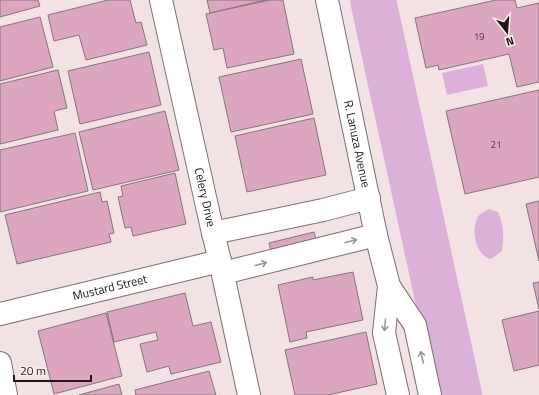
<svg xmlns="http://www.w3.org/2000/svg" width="539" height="395" font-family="'Titillium Web',sans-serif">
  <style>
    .water { fill: #dbb1da }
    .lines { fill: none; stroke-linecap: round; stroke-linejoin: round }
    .river { stroke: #dbb1da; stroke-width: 46 }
    .building { fill: #dda6c0; stroke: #83767c }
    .minor-casing { stroke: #7c6e6f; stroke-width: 24 }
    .major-casing { stroke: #7c6e6f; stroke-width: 24 }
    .minor { stroke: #fff; stroke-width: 22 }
    .major { stroke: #fff; stroke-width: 22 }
    .oneway { stroke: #999797 }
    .labels { text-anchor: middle; stroke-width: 3; stroke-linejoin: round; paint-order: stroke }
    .number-label { font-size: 10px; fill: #4d3c42 }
    .street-label { font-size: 12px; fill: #1d1818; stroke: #fef0f1 }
  </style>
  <rect width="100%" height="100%" fill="#f3e2e3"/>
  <!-- water -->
  <g class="water">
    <path d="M483 64 488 86 447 95 442 73Z"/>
    <path d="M489 209 498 212C504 225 504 237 502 251L491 259C476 256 471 232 477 219 479 213 484 212 489 209Z"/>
  </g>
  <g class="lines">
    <!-- river -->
    <path class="river" d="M373 0 459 395"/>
  </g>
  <!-- building -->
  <g class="building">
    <path d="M0 0H38L40 6 0 17Z"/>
    <path d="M108 0H130L136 23 141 22 147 45 86 60 79 35 54 41 48 15Z"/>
    <path d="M207 0H266L210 13Z"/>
    <path d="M270 0H283L294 54 227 68 223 48 214 50 206 14Z"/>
    <path d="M496 0H515L517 8 539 3V82L517 87 509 54 439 70 438 65 426 68 415 18Z"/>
    <path d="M40 17 53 67 0 81V27Z"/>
    <path d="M149 52 161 105 80 124 68 71Z"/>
    <path d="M301 59 313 114 231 132 219 77Z"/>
    <path d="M58 70 67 108 54 111 58 130 0 144V84Z"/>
    <path d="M539 90V177L465 194 446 111Z"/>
    <path d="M165 111 179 170 93 190 79 132Z"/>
    <path d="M314 118 326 175 247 192 235 136Z"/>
    <path d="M75 133 88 191 0 212V150Z"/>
    <path d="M175 173 186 224 133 236 131 227 125 228 118 197 123 196 121 186Z"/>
    <path d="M100 192 102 202 107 201 114 233 109 234 111 242 17 264 5 215Z"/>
    <path d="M539 201V261L526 204Z"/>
    <path d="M314 232 317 243 272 255 269 243Z"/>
    <path d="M353 272 363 320 306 332 307 338 290 342 278 285 313 277V280Z"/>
    <path d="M539 282V309L533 283Z"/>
    <path d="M185 293 193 326 211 322 221 362 171 374 169 366 147 372 140 344 158 340 156 332 114 342 107 312Z"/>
    <path d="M539 311V365L514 371 502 320Z"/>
    <path d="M106 313 122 376 54 394 38 331Z"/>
    <path d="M366 332 377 384 328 395H295L285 350Z"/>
    <path d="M209 371 216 395H136L135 390Z"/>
    <path d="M119 384 122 395H79Z"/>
  </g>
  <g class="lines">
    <defs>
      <g id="minor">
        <path id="s1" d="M161 0 213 233 220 261 249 395"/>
        <path d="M213 233 323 210 369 198"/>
        <path d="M223 273 376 235"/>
        <path id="s2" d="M0 314 220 261"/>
        <path d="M0 363 6 395"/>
      </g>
      <g id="major">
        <path id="s3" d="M327 0 376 235 389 286 384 333 398 395"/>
        <path d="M389 286 415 325 430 395"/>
      </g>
    </defs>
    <!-- minor casing -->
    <use href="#minor" class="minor-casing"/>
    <!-- major casing -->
    <use href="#major" class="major-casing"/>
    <!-- minor -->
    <use href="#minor" class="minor"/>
    <!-- major -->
    <use href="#major" class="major"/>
  </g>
  <!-- one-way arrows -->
  <defs><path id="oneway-shaft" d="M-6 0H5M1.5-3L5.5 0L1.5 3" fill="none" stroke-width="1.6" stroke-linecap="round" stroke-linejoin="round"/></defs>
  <g class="oneway">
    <use href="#oneway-shaft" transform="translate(351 241) rotate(-14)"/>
    <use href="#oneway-shaft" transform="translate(261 264) rotate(-14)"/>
    <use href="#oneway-shaft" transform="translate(385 325) rotate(95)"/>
    <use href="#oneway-shaft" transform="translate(422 357) rotate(-103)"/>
  </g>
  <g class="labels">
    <!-- number labels -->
    <g class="number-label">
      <text x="479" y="40">19</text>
      <text x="496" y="148">21</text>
    </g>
    <!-- street labels -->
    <g class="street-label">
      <text dy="4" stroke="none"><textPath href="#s3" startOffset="147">R. Lanuza Avenue</textPath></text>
      <text dy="4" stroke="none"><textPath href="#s1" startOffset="202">Celery Drive</textPath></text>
      <text dy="4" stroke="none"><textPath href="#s2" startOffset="113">Mustard Street</textPath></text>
    </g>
  </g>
  <!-- north arrow -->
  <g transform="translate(507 32) rotate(163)" stroke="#fef0f1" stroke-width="3" paint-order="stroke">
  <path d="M0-3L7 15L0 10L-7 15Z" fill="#1d1818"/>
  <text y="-6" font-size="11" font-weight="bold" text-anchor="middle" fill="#1d1818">N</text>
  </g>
  <!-- scale -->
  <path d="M14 375v6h77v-6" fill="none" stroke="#1d1818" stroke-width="2"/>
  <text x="20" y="375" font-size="12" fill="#1d1818" stroke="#fef0f1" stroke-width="3" paint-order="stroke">20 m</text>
</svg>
